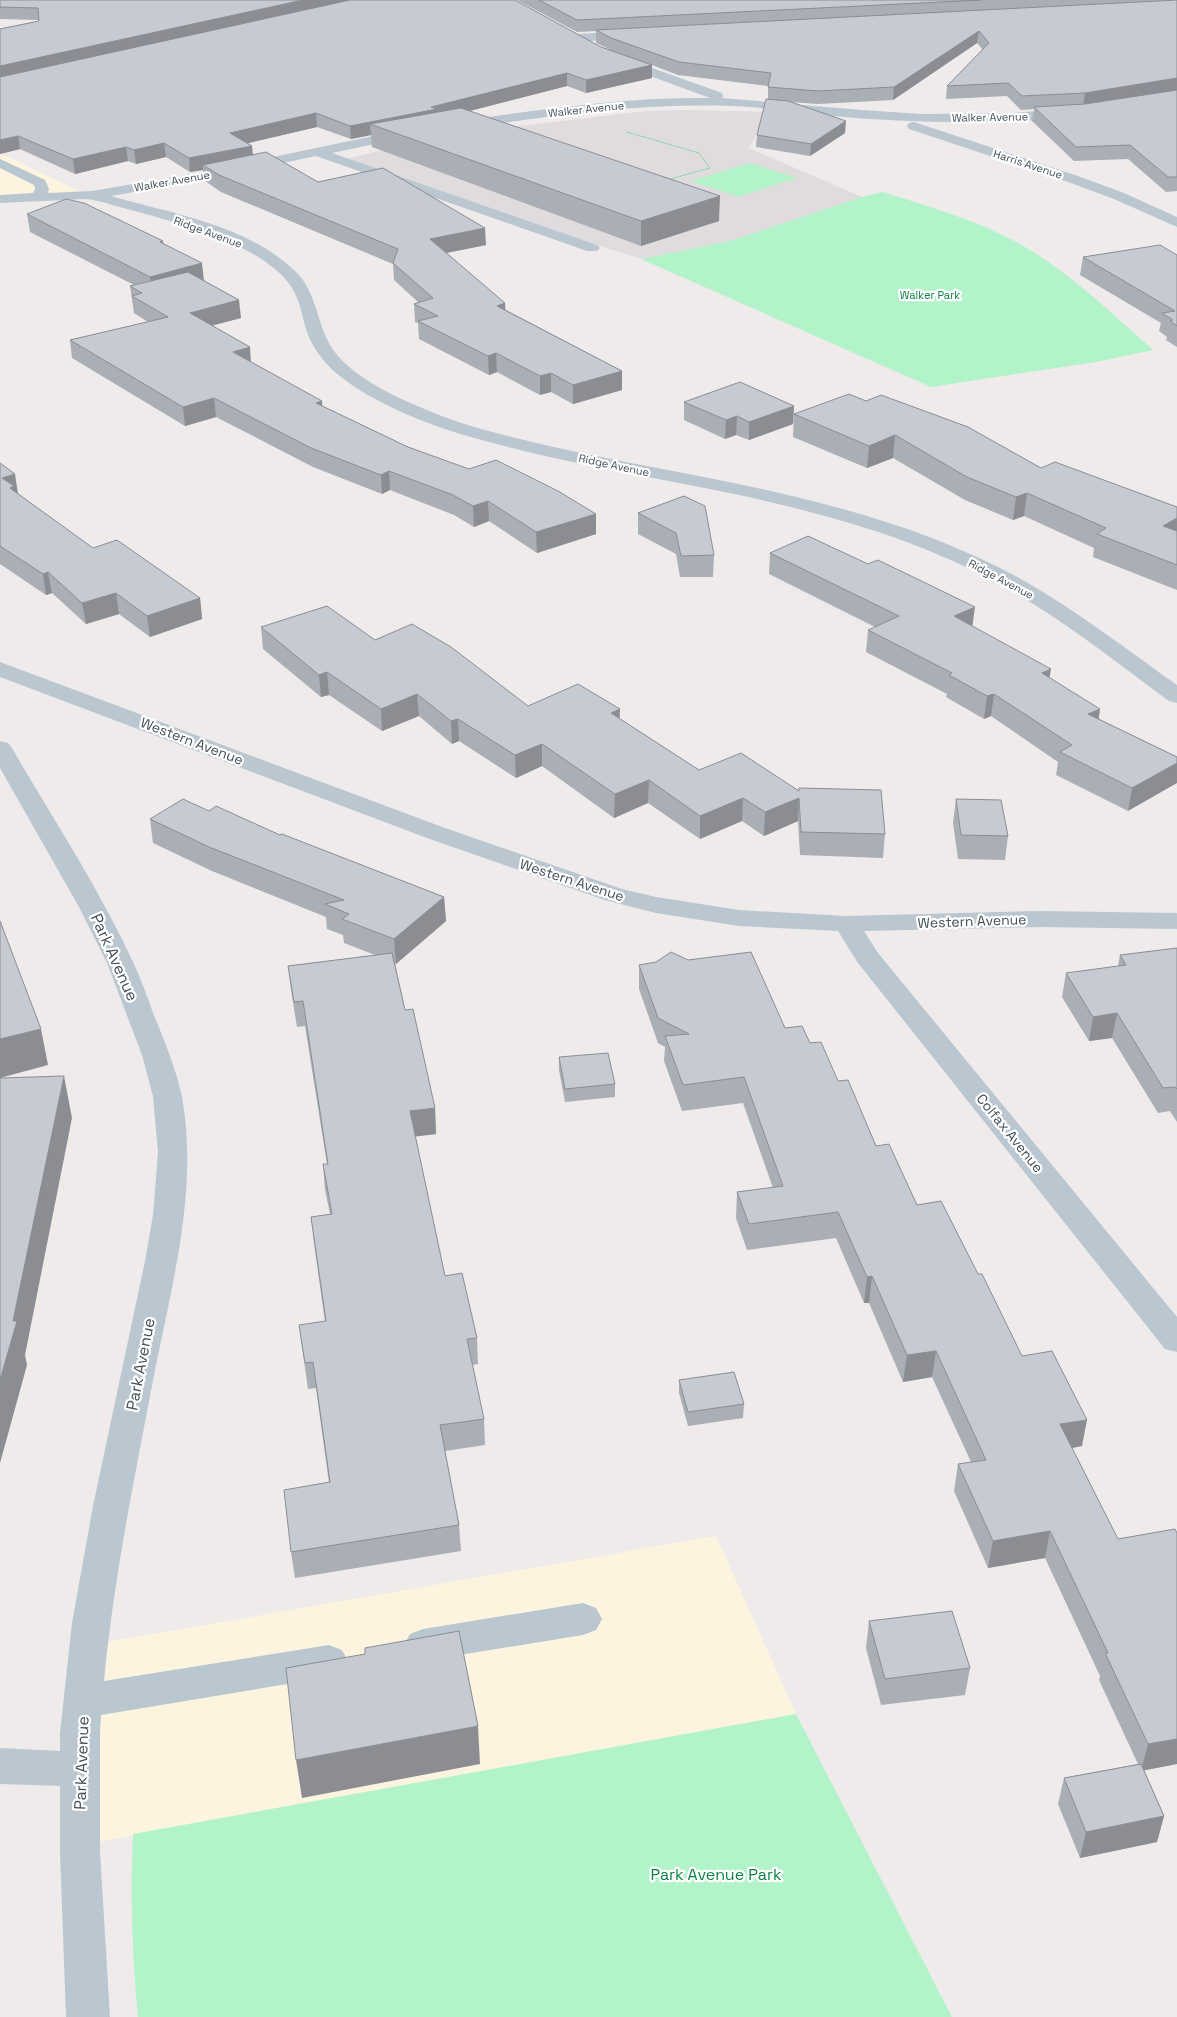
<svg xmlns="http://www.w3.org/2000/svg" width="1177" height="2017" font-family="'Space Grotesk',sans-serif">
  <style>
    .commercial { fill: #fdf4e0 }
    .education { fill: #e0dcdd }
    .green { fill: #b3f3ca }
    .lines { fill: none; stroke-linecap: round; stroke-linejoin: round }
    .path { stroke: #68d49b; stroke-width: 1; stroke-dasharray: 2 1; stroke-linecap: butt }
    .minor { fill: #bac7d0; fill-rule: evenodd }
    .wall { fill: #aaaeb5 }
    .shaded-wall { fill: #8b8d93 }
    .building { fill: #c6cad2; stroke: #8b8d93 }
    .labels { text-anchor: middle; stroke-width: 4.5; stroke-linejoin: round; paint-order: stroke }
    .far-street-label { font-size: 11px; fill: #42505a; stroke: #fff }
    .far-park-label { font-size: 11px; fill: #0d8244; stroke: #fff }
    .street-label { font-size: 14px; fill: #42505a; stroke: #fff }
    .near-street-label { font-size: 16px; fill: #42505a; stroke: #fff }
    .near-park-label { font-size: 16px; fill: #0d8244; stroke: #fff }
  </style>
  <rect width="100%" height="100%" fill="#efebeb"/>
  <!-- commercial -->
  <g class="commercial">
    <path d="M0 153 83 193 0 197Z"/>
    <path d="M716 1536 796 1714 87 1844 101 1643Z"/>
  </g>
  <!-- education -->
  <path class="education" d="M690 110 769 112 749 148 862 197 730 241 641 259 336 161 428 140 511 127 646 111Z"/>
  <!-- green -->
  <g class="green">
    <path d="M750 163 797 178 738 197 691 181Z"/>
    <path d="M883 192C934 208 986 223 1032 251 1075 278 1115 316 1153 350L1096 362 931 387 641 259 730 241 862 197Z"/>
    <path d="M796 1714 952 2017H138C132 1956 130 1896 133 1834Z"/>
  </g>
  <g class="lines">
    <!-- path -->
    <path class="path" d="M627 132 699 153 710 168 667 180"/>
    <!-- minor -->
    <g class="minor">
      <path d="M632 31 638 35 636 38 576 42 570 38 576 34Z"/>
      <path d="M616 55 722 93 723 96 722 98 862 110 921 114 1010 113 1069 109 1076 113C1069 122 980 122 964 122 920 122 876 120 832 116 798 113 765 107 731 106 640 103 550 116 460 129L453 125 460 121C543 109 626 97 710 98L612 62 610 59Z"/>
      <path d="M914 122 1078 176 1124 193 1177 217V227L1114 199 1068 182 909 129 907 126 909 123Z"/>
      <path d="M407 129 414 133 412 136 332 153 597 245 600 248 597 251H587L316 156 197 181 111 196C173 214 247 225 295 271 314 289 316 314 326 337 341 373 393 396 427 410 466 427 508 436 549 446 628 464 709 476 788 495 869 514 948 539 1021 579 1076 610 1126 649 1177 685V703L1169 701C1116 662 1064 620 1006 588 948 555 885 532 821 515 728 489 631 476 536 454 484 441 433 429 385 404 355 389 321 368 308 335 302 319 301 300 290 285 261 244 178 223 131 210 118 207 105 202 93 200 84 198 75 200 66 200 44 201 22 202 0 203V195L33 193 35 189 34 185 0 168V159L45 180 49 189 48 193 92 191 197 173Z"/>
      <path d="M0 662 445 828 622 889 656 897 739 910 846 916 1040 911 1177 913V929L1040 927 864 931 878 953 1177 1317V1352L1165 1349 858 963 838 931 739 926 656 913 605 900 427 838 0 677Z"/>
      <path d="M0 741 8 743 12 748C53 819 99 888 133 962 141 979 147 996 153 1013 164 1040 176 1068 182 1097 198 1186 174 1277 156 1365 136 1470 114 1575 104 1681L329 1645 342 1650 348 1661 342 1672 329 1677 101 1715 100 1733V1852L110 2017H66L60 1852V1786L0 1784V1748L60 1751V1733L72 1623 93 1506 145 1261 153 1215 158 1152 153 1096 142 1055 107 963 79 907 0 768Z"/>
      <path d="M583 1603 596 1608 602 1619 596 1630 583 1635 423 1661 410 1656 404 1645 410 1634 423 1629Z"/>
    </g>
  </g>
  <!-- wall -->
  <g class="wall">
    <path d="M0 0 601 47 611 50 596 43V31L577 32 517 0H1177V191L1166 192 1128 159 1074 161 1032 121 1034 109 1021 110 1007 96 946 99 947 86 983 50 977 43 893 100 818 104 790 102 845 133 810 156 756 147 757 135 768 99V86L678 75 652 65V78L586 93 567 86 470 111 719 221 641 246 372 147 371 135 351 139 317 127 248 143 252 146 253 155 318 182 486 245 446 253 506 310 622 371V390L573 404 551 392 540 395 497 372 489 375 419 339 418 323 415 322 414 304 418 302 394 280 393 264 221 192 205 181 203 170 190 172 166 157 136 164 128 161 75 174 20 149 0 154V29L39 21V20L0 19Z"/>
    <path d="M27 214 163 241 164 244 204 280 241 318 212 325 251 362 322 406 408 447 469 469 596 514V534L537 553 489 521 474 527 454 515 390 490 382 494 313 467 216 417 185 426 72 358 70 340 148 322 134 313 130 286 134 285 30 232Z"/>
    <path d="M1177 255V347L1166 340 1167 337 1159 331 1161 323 1080 275 1083 257Z"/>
    <path d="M866 401 1041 468 1177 507V590L1093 557 1094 548 1024 516 1013 520 965 500 893 458 867 468 793 437 794 414Z"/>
    <path d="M684 402 794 406 793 424 749 440 736 435 725 439 684 420Z"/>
    <path d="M0 463 18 494 93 548 200 598 202 619 150 637 119 614 86 624 52 593 46 595 0 564Z"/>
    <path d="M684 496 714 555 713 577H680L676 554 638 534V513Z"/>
    <path d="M770 553 973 627 1049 677 1099 719 1177 757 1128 811 1056 775 1058 762 991 716 984 719 946 697 947 694 866 652 868 630 875 627 769 574Z"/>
    <path d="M261 627 375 640 528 706 620 719 699 770 798 790 885 834 883 858 800 855 798 821 764 836 742 821 700 839 648 803 614 818 542 766 516 778 459 741 452 744 419 716 382 731 329 695 321 697 263 649Z"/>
    <path d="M956 799 1008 836 1005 860 958 859 953 823Z"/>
    <path d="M209 811 280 835 444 897 446 921 396 964 395 963 405 1010 435 1108 436 1134 415 1136 445 1276 477 1338 478 1364 472 1365 484 1419 485 1445 445 1451 459 1525 461 1551 295 1578 291 1552 329 1483 316 1388 308 1389 299 1325 325 1322 314 1243 311 1217 330 1214 325 1190 323 1164H327L305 1026 297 1027 291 990 288 966 375 955 344 943 343 935 327 929 326 917 212 871 153 843 150 819Z"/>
    <path d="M1177 948V1122L1170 1111 1158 1113 1112 1038 1089 1041 1062 997 1066 973 1118 966 1120 955Z"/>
    <path d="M639 965 785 1028 810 1043 838 1081 876 1146 917 1205 978 1274 1022 1356 1082 1446 1072 1448 1177 1764 1144 1770 1164 1816 1157 1842 1080 1858 1058 1804 1064 1778 1138 1764 1099 1680 1100 1676 1045 1558 988 1568 954 1491 958 1464 971 1462 932 1377 903 1382 869 1303H864L836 1238 747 1250 736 1218 737 1192 773 1188 743 1103 682 1111 664 1061 665 1047 658 1043 639 989Z"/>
    <path d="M559 1057 615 1084V1097L565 1102 559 1070Z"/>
    <path d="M679 1380 744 1404 743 1418 688 1426 679 1393Z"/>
    <path d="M869 1621 970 1668 965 1695 881 1705 866 1648Z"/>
  </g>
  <!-- shaded-wall -->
  <g class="shaded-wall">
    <path d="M303 0H358L0 79V66Z"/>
    <path d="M979 31 977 43 893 100 894 87Z"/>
    <path d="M652 65V78L586 93V80Z"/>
    <path d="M567 73V86L438 119 370 124 371 135 351 139 350 126 431 107Z"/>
    <path d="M1177 78V91L1083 106 1085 93Z"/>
    <path d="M316 113 317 127 232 147 230 133Z"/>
    <path d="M846 121 845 133 810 156 811 144Z"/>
    <path d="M18 136 20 149 0 154V140Z"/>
    <path d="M164 143 166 157 136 164 134 150Z"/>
    <path d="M252 146 253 159 203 165V170L190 172 189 158Z"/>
    <path d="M126 147 128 161 75 174 73 159Z"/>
    <path d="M720 196 719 221 641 246V221Z"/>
    <path d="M485 228 486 245 431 256 430 239Z"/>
    <path d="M202 263 204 281 153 295 150 277Z"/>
    <path d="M239 300 241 318 192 331 190 313Z"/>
    <path d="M505 303 506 321 497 306Z"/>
    <path d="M250 347 251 365 233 352Z"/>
    <path d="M496 353 497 372 489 375 488 356Z"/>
    <path d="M622 371V390L573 404V385Z"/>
    <path d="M551 373V392L540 395V376Z"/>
    <path d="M214 398 216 417 185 426 183 407Z"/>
    <path d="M322 401 323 420 316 403Z"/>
    <path d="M794 406 793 424 749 440V422Z"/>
    <path d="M737 416 736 435 725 439 726 420Z"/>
    <path d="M895 435 893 458 867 468 869 446Z"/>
    <path d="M389 471 390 490 382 494 381 475Z"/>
    <path d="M15 474 18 494 11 496 2 478Z"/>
    <path d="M1027 493 1024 516 1013 520 1016 497Z"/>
    <path d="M488 501 489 521 474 527 473 506Z"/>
    <path d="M596 514V534L537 553 536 532Z"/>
    <path d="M1177 518V539L1163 526Z"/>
    <path d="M48 572 52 593 46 595 43 574Z"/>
    <path d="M116 593 119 614 86 624 82 603Z"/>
    <path d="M200 598 202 619 150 637 147 616Z"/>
    <path d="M975 607 972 629 954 616Z"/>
    <path d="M1051 669 1047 692 1042 673Z"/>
    <path d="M327 672 329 695 321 697 319 675Z"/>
    <path d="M417 694 419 716 382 731 381 709Z"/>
    <path d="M994 694 991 716 984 719 987 696Z"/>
    <path d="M620 709 619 732 611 713Z"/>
    <path d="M1100 709 1097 732 1088 714Z"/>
    <path d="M458 719 459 741 452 744 451 721Z"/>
    <path d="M542 744V766L516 778 515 755Z"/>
    <path d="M1177 763V783L1128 811 1132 788Z"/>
    <path d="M649 780 648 803 614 818 615 794Z"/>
    <path d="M743 798 742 821 700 839V816Z"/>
    <path d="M799 798 798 821 764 836 765 812Z"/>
    <path d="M444 897 446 921 396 964 394 939Z"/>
    <path d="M1117 1013 1112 1038 1089 1041 1093 1017Z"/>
    <path d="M41 1029 48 1065 0 1078V1039Z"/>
    <path d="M64 1076 72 1118 25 1355 27 1365 0 1463V1380Z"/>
    <path d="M435 1108 436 1134 412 1137 410 1111Z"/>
    <path d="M872 1276 869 1303H864L867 1277Z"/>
    <path d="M936 1351 932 1377 903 1382 907 1355Z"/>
    <path d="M1087 1420 1082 1446 1055 1451 1060 1424Z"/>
    <path d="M1050 1531 1045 1558 988 1568 993 1541Z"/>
    <path d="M478 1726 480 1764 302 1798 296 1760Z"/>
    <path d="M1177 1739V1764L1141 1771 1148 1744Z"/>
    <path d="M1164 1816 1157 1842 1080 1858 1086 1832Z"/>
  </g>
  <!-- building -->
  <g class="building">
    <path d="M0 0H303L0 66V29L39 21 38 8 0 7Z"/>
    <path d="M350 0H515L601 47 652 65 586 80 567 73 431 107 437 109 350 126 316 113 230 133 252 146 189 158 164 143 134 150 126 147 73 159 18 136 0 140V77Z"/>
    <path d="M539 0H981L577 20Z"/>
    <path d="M1177 0V78L1085 93 1022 96 1008 83 947 86 989 43 979 31 894 87 818 91 768 87 771 73 679 62 611 38 596 30Z"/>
    <path d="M1177 90V177H1168L1130 145 1076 147 1034 107 1085 104Z"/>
    <path d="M766 99 788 101 846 121 811 144 757 135Z"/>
    <path d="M461 108 720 196 641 221 370 124Z"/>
    <path d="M266 152 318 182 383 168 485 228 430 239 505 303 497 306 622 371 573 385 551 373 540 376 496 353 488 356 418 321 438 316 414 304 433 298 393 263 398 249 219 175 203 165Z"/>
    <path d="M66 199 84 203 163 241 160 242 202 263 150 277 27 214Z"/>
    <path d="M1160 245 1177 255V326L1170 321 1173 320 1162 313 1175 311 1083 257Z"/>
    <path d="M188 272 239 300 190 313 250 347 233 352 322 401 316 403 408 447 469 469 496 460 558 491 596 514 536 532 488 501 473 506 453 495 389 471 381 475 311 448 214 398 183 407 70 340 168 317 132 296 142 293 130 286Z"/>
    <path d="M740 382 794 406 749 422 737 416 726 420 684 402Z"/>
    <path d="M849 394 866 401 881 395 968 427 1041 468 1055 462 1177 507V518L1163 526 1177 531V565L1097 534 1106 528 1027 493 1016 497 967 477 895 435 869 446 794 414Z"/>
    <path d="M0 463 15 474 2 478 14 486 10 488 93 548 117 540 200 598 147 616 116 593 82 603 48 572 43 574 0 546Z"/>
    <path d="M684 496 705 506 714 555 681 556 676 533 638 513Z"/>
    <path d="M808 536 868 564 878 560 975 607 954 616 1051 669 1042 673 1100 709 1088 714 1177 757V763L1132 788 1060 752 1072 745 994 694 987 696 949 675 952 673 868 630 899 616 770 553Z"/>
    <path d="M327 606 375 640 412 624 451 647 528 706 578 684 620 709 611 713 699 770 741 753 799 791V788L881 790 885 834 801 832 799 798 765 812 743 798 700 816 649 780 615 794 542 744 515 755 458 719 451 721 417 694 381 709 327 672 319 675 261 627Z"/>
    <path d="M183 799 209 811 216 806 280 835 282 834 444 897 394 939 342 919 349 914 325 904 344 900 209 847 150 819Z"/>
    <path d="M956 799 1001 800 1008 836 961 835Z"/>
    <path d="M0 921 41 1029 0 1039Z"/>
    <path d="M1177 948V1089L1175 1087 1163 1088 1117 1013 1093 1017 1066 973 1126 965 1120 955Z"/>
    <path d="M671 952 688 960 751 952 785 1028 802 1026 810 1043 821 1042 838 1081 848 1080 876 1146 889 1144 917 1205 941 1201 978 1274H982L1022 1356 1052 1351 1087 1420 1060 1424 1118 1539 1175 1529 1177 1533V1739L1148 1744 1105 1653H1108L1050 1531 993 1541 958 1464 986 1460 936 1351 907 1355 872 1276 867 1277 838 1212 749 1224 737 1192 783 1186 744 1077 683 1085 665 1036 689 1034 658 1018 639 965 656 962Z"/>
    <path d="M392 953 405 1010 413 1009 435 1108 410 1111 445 1276 462 1273 477 1338 467 1339 484 1419 440 1425 459 1525 291 1552 284 1490 330 1482 313 1362 305 1363 299 1325 326 1321 311 1217 332 1214 323 1164H328L303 1001 294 1002 288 966Z"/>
    <path d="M608 1053 615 1084 565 1089 559 1057Z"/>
    <path d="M64 1076 13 1321H17L0 1380V1078Z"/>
    <path d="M734 1372 744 1404 688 1412 679 1380Z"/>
    <path d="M952 1611 970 1668 885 1679 869 1621Z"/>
    <path d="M459 1631 478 1726 296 1760 286 1668 365 1654V1648Z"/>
    <path d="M1141 1764 1164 1816 1086 1832 1064 1778Z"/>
  </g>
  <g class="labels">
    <!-- far-street labels -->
    <g class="far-street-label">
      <text transform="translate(586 109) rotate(-6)" y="4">Walker Avenue</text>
      <text transform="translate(990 117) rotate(-1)" y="4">Walker Avenue</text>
      <text transform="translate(1028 164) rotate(18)" y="4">Harris Avenue</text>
      <text transform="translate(172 181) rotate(-10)" y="4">Walker Avenue</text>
      <text transform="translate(208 232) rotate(20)" y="4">Ridge Avenue</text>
      <text transform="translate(614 465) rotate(12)" y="4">Ridge Avenue</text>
      <text transform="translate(1001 579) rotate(28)" y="4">Ridge Avenue</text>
    </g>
    <!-- far-park labels -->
    <g class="far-park-label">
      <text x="930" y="299">Walker Park</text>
    </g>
    <!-- street labels -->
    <g class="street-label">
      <text transform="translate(192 741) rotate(21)" y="5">Western Avenue</text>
      <text transform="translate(572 880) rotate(18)" y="5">Western Avenue</text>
      <text transform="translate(972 921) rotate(-2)" y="5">Western Avenue</text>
      <text transform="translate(1010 1133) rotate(51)" y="5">Colfax Avenue</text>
    </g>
    <!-- near-street labels -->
    <g class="near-street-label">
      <text transform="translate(115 957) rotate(66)" y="6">Park Avenue</text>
      <text transform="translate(140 1364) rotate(-79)" y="6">Park Avenue</text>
      <text transform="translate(81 1763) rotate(-88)" y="6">Park Avenue</text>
    </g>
    <!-- near-park labels -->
    <g class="near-park-label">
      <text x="716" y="1880">Park Avenue Park</text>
    </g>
  </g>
</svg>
